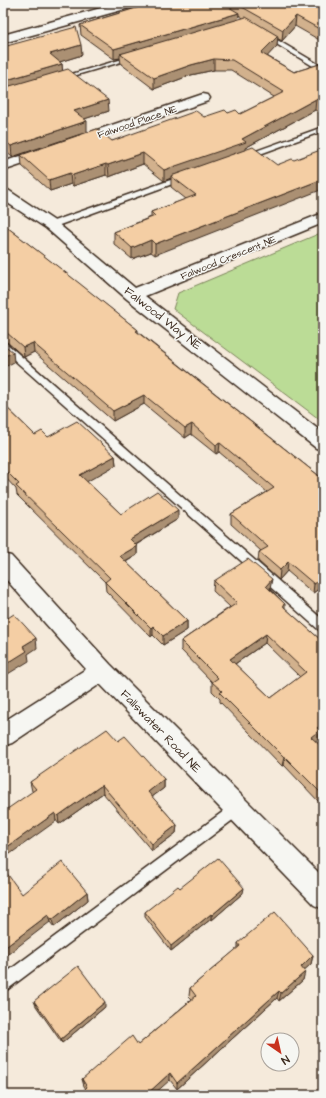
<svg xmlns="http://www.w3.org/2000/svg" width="326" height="1098" font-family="'Architects Daughter',sans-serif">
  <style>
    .green { fill: #bbdc96; stroke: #7b835a }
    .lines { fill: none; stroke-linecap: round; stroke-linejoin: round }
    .lane-casing { stroke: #3b2a1e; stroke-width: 3 }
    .street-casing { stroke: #3b2a1e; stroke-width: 3 }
    .lane { fill: #f6f6f2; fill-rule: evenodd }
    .street { fill: #f6f6f2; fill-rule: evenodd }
    .wall { fill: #d2b18d; stroke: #3b2a1e; fill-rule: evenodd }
    .shaded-wall { fill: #ab9073; stroke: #3b2a1e }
    .building { fill: #f4cea4; stroke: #3b2a1e; fill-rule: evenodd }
    .labels { text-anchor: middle; stroke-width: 3; stroke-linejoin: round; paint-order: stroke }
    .far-street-label { font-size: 10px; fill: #3b2a1e; stroke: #f6f6f2 }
    .street-label { font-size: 12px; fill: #3b2a1e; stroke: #f6f6f2 }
  </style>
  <rect width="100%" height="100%" fill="#f5eadb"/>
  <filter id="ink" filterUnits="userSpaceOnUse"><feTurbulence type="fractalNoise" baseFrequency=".025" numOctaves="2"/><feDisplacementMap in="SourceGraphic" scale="8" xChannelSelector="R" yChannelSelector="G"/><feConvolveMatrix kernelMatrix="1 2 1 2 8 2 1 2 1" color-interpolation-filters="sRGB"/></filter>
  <g filter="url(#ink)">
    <!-- green -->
    <path class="green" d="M323 232V422L173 309 178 293Z"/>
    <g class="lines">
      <defs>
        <g id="lane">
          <path d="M263 34H267L323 67V72L263 36Z"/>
          <path d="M133 56 138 57 63 79 58 78Z"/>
          <path d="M323 127V131L249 158H246L242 156Z"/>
          <path d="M182 176H185L189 178 54 227H48L47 225 48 223Z"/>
          <path d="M3 342 6 343 323 620V632L319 630 3 350Z"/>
          <path d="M237 803 242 805 244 809 242 813 8 989 3 991V975L232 805Z"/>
        </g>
        <g id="street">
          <path d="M119 3H138L136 6 3 43V35Z"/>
          <path d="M203 94 208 95 210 98 208 101 3 171V162Z"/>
          <path d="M3 188 8 190 56 222 135 288 323 213V223L145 296 323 433V450L316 448 127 299 46 228 3 200Z"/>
          <path d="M3 554 11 556 110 664 323 877V909L314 905 100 684 12 743 3 746V722L86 669 3 576Z"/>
        </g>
      </defs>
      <!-- lane casing -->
      <use href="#lane" class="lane-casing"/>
      <!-- street casing -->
      <use href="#street" class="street-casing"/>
      <!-- lane -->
      <use href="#lane" class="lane"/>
      <!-- street -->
      <use href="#street" class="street"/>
    </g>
    <!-- wall -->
    <g class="wall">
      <path d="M153 3H321L323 4V42L295 26 282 41 277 38V46L267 56 294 72 323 63V115L315 110 245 148 155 255 151 252 132 259 114 244V232L151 217V212L186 199 171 187V178L164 181 143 164 109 177 106 175 73 186 71 184 50 191 22 166 21 155 112 141 204 117 228 113 240 114 274 97 231 70H214L191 75 154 89 121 64 120 58 114 59 81 35 80 25ZM239 15 243 18 238 20Z"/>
      <path d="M3 47 82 55 59 62 62 64V71L109 111 84 119 87 132 12 157 3 149Z"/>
      <path d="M3 224 138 330V332L323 479V586L313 593 287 571 279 580 258 561 259 552 261 551 231 524V514L267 492 219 452 216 454 191 434 185 438 144 404 113 421 34 352 24 357 7 342 3 341Z"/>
      <path d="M3 400 4 405 35 435 48 437 115 456 116 465 86 481 121 514 178 519 136 545 137 546V555L126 562 187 621V630L163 645 153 635 151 637 106 591 105 582 17 495 16 489 3 475Z"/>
      <path d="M214 581 270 589 285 604V608L323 642 319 734 318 739 315 741 323 748V803L322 801 320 803 284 765 282 766 220 702V699L212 691V682L181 650V641L230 607 213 591ZM265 643 300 677 271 698 235 664Z"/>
      <path d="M118 741 164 779V788L152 797 177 825 176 833 152 851 103 793 59 824 32 791 30 782Z"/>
      <path d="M180 888 243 893 212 920 211 919 171 951 145 917V912Z"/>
      <path d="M87 892 88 900 54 927 50 922 22 894Z"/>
      <path d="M238 943 313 955 311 964 304 970 303 980 279 1001 277 998 177 1089 170 1080 86 1089 84 1086 82 1079 138 1045 192 999 189 996 190 988 238 948Z"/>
      <path d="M34 1001 105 1007 62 1043 36 1006Z"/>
    </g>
    <!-- shaded-wall -->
    <g class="shaded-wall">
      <path d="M239 13 238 24 120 54V58L114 59V49Z"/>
      <path d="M296 16 295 26 282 41 283 30Z"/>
      <path d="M278 36 277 46 261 63V53Z"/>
      <path d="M81 45 82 55 50 65V54Z"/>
      <path d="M214 59V70L191 75 154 89V78L191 65Z"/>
      <path d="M62 64 63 74 3 91V81Z"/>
      <path d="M316 99 315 110 245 148V153L171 176V178L164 181V170L242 139Z"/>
      <path d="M108 100 109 111 75 122 74 111Z"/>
      <path d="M87 121V132L12 157 11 146Z"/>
      <path d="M143 153V164L109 177 108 165Z"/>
      <path d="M106 164V175L73 186V175Z"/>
      <path d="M70 173 71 184 50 191 49 180Z"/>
      <path d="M323 179V189L155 255V244Z"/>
      <path d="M151 240V252L132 259V248Z"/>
      <path d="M33 343 34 352 24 357 23 347Z"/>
      <path d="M13 352 14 362 3 368V357Z"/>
      <path d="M144 395V404L113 421V411Z"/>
      <path d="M192 424 191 434 185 438V428Z"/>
      <path d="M220 443 219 452 216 454V445Z"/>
      <path d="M115 456 116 465 81 485 80 475Z"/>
      <path d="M178 510V519L130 548V539Z"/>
      <path d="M137 546V555L120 565V556Z"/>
      <path d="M288 562 287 571 279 580 280 570Z"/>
      <path d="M323 578V586L313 593 314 584Z"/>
      <path d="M272 579 270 589 265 595 266 586Z"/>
      <path d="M187 621V630L163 645V636Z"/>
      <path d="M153 626V635L151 637V628Z"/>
      <path d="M266 634 265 643 229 668 230 659Z"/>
      <path d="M36 638 37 648 28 654 29 661 3 677V666L23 646Z"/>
      <path d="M323 724V731L319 734 318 739 309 746 311 737 317 728Z"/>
      <path d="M284 757H285L284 765 282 766Z"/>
      <path d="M164 779V788L148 800V792Z"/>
      <path d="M102 785 103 793 59 824 58 816Z"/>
      <path d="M322 794H323V797L322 801 320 803Z"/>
      <path d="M55 813 56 821 3 859V850Z"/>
      <path d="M177 825 176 833 152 851V844Z"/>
      <path d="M244 888 243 893 212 920V915Z"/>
      <path d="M87 892 88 900 54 927 52 920Z"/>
      <path d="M211 914V919L171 951V946Z"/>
      <path d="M48 915 50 922 3 958V949Z"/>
      <path d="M313 955 311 964 299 975 301 967Z"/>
      <path d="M305 972 303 980 279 1001 281 993Z"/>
      <path d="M279 991 277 998 177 1089V1083Z"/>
      <path d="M105 1002V1007L62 1043 61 1039Z"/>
      <path d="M170 1073V1080L153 1095H146Z"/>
    </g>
    <!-- building -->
    <g class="building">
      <path d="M153 3H222L239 13 114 49 80 25Z"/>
      <path d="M235 3H321L323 4V31L296 16 283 30Z"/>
      <path d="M246 17 278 36 261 53 294 72 323 63V104L316 99 242 139 246 142 164 170 143 153 108 165 106 164 73 175 70 173 49 180 21 155 97 129 112 141 196 111 204 117 225 110 228 113 236 110 240 114 284 92 232 60 214 59 191 65 154 78 120 54Z"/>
      <path d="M76 27 81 45 50 54 62 64 3 81V47Z"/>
      <path d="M68 69 108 100 74 111 87 121 11 146 3 139V88Z"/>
      <path d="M253 147 277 165 292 159 294 160 323 149V179L155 244 151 240 132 248 114 232 155 216 151 212 196 195 171 176Z"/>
      <path d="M3 224 79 283 138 330 136 331 323 479V578L314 584 288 562 280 570 259 552 268 547 231 514 274 488 220 443 216 445 192 424 185 428 144 395 113 411 33 343 23 347 6 332H3Z"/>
      <path d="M3 344 13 352 3 357Z"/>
      <path d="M3 404 35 435 42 431 48 437 77 421 115 456 80 475 121 514 157 491 178 510 130 539 137 546 120 556 187 621 163 636 153 626 151 628 105 582 110 578 16 486 19 484 3 468Z"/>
      <path d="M248 559 272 579 266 586 285 604 283 605 284 607 323 642V724L317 728 320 730 311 737 323 748V794H322L285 757H284L220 693 222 691 212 682 218 678 181 641 237 603 214 581ZM266 634 306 672 271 698 230 659Z"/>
      <path d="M14 614 36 638 23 646 27 651 3 666V621Z"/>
      <path d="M107 729 118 741 125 736 164 779 148 792 177 825 152 844 102 785 58 816 55 813 3 850V812L36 789 30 782Z"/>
      <path d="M218 858 244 888 212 915 211 914 171 946 145 912 178 886 180 888Z"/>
      <path d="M62 862 87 892 52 920 48 915 3 949V868L22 894Z"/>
      <path d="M275 912 313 955 301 967 305 972 281 993 279 991 177 1083 170 1073 146 1095H79L87 1087 82 1079 132 1036 138 1045 196 996 190 988 240 946 238 943Z"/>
      <path d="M78 966 105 1002 61 1039 34 1001Z"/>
    </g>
  </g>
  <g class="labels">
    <!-- far-street labels -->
    <g class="far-street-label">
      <text transform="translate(137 121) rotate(-19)" y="4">Falwood Place NE</text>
      <text transform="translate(228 257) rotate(-22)" y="4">Falwood Crescent NE</text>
    </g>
    <!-- street labels -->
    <g class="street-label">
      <text transform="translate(163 318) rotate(38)" y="4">Falwood Way NE</text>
      <text transform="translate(161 731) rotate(46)" y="4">Fallswater Road NE</text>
    </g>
  </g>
  <!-- margin -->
  <rect width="326" height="1098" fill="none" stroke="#f6f6f2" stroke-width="16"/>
  <rect x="8" y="8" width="310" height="1082" fill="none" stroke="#3b2a1e" stroke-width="1.5" filter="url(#ink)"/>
  <!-- north arrow -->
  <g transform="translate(280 1052) rotate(146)"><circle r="19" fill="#f6f6f2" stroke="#aba49d"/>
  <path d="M0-3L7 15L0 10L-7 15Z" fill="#c8321e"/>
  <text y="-6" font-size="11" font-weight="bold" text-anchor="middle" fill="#3b2a1e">N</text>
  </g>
</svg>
